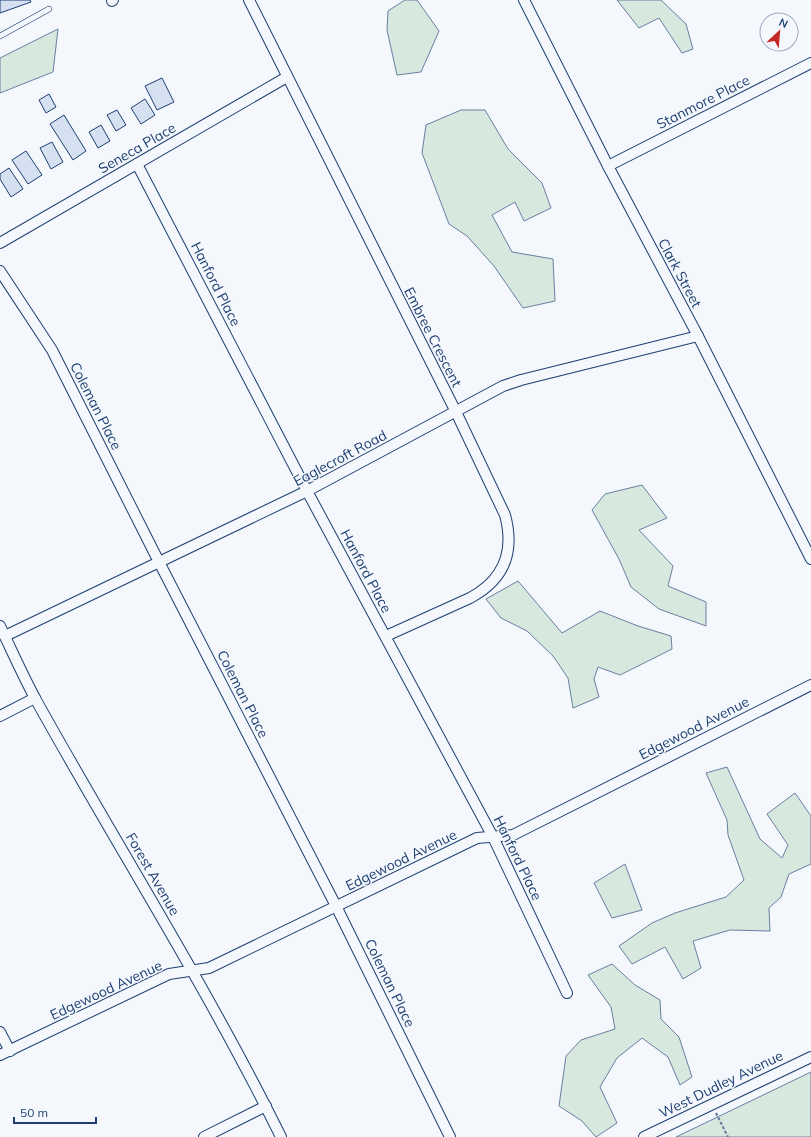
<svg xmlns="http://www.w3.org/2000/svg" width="811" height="1137" font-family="Mulish,sans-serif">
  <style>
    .green { fill: #d7e8df; stroke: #687fa3 }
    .building { fill: #d5e0f0; stroke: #1d3f73 }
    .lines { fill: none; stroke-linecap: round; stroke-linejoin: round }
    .service-casing { stroke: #1d3f73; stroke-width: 6 }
    .minor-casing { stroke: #1d3f73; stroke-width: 12 }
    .path { stroke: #5e769c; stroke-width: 2; stroke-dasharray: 3 2; stroke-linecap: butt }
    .service { stroke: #f4f7fb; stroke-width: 5 }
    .minor { stroke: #f4f7fb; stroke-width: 10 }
    .labels { text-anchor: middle; stroke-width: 3; stroke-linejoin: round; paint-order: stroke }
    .street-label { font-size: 14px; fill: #1d3f73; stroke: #f4f7fb }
  </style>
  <rect width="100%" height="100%" fill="#f4f7fb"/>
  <!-- green -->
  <g class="green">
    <path d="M405 0H417L439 31 421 72 397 75 387 30 388 11Z"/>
    <path d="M617 0H661L686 24 693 49 682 53 659 18 639 28Z"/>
    <path d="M58 29 53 72 0 93V58Z"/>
    <path d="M461 110H485L508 149 542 183 551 208 524 221 515 202 492 215 512 252 553 259 555 301 523 308 494 266 467 236 449 224 422 153 426 125Z"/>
    <path d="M642 485 667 518 639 530 673 566 668 586 706 602V626L659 609 631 587 619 559 592 510 605 494Z"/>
    <path d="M518 581 562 633 600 611 638 626 671 636 672 649 620 675 598 667 594 679 599 697 573 708 568 678 553 656 527 631 501 618 486 599Z"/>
    <path d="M727 767 760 839 782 858 788 845 767 814 795 793 811 816V864L789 874 781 897 769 908 770 931 730 930 693 941 701 968 683 979 665 947 632 964 619 946 652 923 675 913 726 897 744 880 728 835 727 820 706 773Z"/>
    <path d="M625 864 642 910 612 918 594 883Z"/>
    <path d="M612 964 635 985 660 1000 661 1019 679 1037 692 1077 680 1085 668 1057 642 1038 617 1058 600 1087 617 1123 596 1137 582 1121 559 1106 566 1056 581 1040 615 1029 611 1007 588 975Z"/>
    <path d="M811 1072V1137H676Z"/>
  </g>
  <!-- building -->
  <g class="building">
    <path d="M0 0H30L31 2 0 13Z"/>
    <path d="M162 78 174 102 157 110 145 86Z"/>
    <path d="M49 94 56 107 46 113 39 100Z"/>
    <path d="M145 99 155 115 141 124 131 108Z"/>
    <path d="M117 110 126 125 116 131 107 115Z"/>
    <path d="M64 115 86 151 73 160 50 124Z"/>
    <path d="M101 125 110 141 98 148 89 132Z"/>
    <path d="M52 142 63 162 51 169 40 148Z"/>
    <path d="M26 151 42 175 28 184 12 160Z"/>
    <path d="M9 168 23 189 11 197 0 179V174Z"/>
  </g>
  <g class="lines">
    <defs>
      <path id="service" d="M0 36 49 9"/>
      <g id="minor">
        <path d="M249 0 456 412 505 515C515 552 504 580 470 598L386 636"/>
        <path d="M524 0 608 166 698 336 811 559"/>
        <path d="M112 1 113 0"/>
        <path d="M137 164 307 491 493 837 567 993"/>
        <path d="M608 166 811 63"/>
        <path d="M0 243 287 77"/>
        <path d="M0 271 52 350 159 562 336 906 450 1137"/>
        <path d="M0 626C12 651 23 676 36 700 117 846 207 987 281 1137"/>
        <path d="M5 636 307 491 503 386 521 380 698 336"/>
        <path d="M0 716 35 698"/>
        <path d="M0 1032 10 1051"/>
        <path d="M0 1055 169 974 209 968 477 838 513 835 811 685"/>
        <path d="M204 1137 266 1106"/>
        <path d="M644 1137 811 1057"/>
      </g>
    </defs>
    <!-- service casing -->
    <use href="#service" class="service-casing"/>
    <!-- minor casing -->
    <use href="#minor" class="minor-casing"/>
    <!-- path -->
    <path class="path" d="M716 1113 728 1137"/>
    <!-- service -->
    <use href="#service" class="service"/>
    <!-- minor -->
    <use href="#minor" class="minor"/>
  </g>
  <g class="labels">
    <!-- street labels -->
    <g class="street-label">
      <text transform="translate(703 102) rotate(-27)" y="5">Stanmore Place</text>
      <text transform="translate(137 148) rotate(-30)" y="5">Seneca Place</text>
      <text transform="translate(680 273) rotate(62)" y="5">Clark Street</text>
      <text transform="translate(216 284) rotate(63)" y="5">Hanford Place</text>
      <text transform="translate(433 337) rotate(63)" y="5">Embree Crescent</text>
      <text transform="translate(96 406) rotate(63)" y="5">Coleman Place</text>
      <text transform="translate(340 458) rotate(-28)" y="5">Eaglecroft Road</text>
      <text transform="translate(366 571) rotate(62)" y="5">Hanford Place</text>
      <text transform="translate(243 694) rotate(63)" y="5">Coleman Place</text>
      <text transform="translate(694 728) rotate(-27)" y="5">Edgewood Avenue</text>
      <text transform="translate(518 858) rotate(64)" y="5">Hanford Place</text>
      <text transform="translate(401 860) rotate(-26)" y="5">Edgewood Avenue</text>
      <text transform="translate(153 874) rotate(60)" y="5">Forest Avenue</text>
      <text transform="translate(390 983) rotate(64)" y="5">Coleman Place</text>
      <text transform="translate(106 990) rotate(-25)" y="5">Edgewood Avenue</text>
      <text transform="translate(721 1084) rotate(-26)" y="5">West Dudley Avenue</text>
    </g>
  </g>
  <!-- north arrow -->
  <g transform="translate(779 32) rotate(26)"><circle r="19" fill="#f4f7fb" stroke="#9eadc5"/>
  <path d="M0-3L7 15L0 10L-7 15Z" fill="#c62828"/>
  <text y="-6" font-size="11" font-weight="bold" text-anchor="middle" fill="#1d3f73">N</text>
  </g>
  <!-- scale -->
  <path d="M14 1117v6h82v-6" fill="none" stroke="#1d3f73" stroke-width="2"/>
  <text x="20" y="1117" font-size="12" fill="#1d3f73" stroke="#f4f7fb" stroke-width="3" paint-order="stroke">50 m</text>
</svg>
